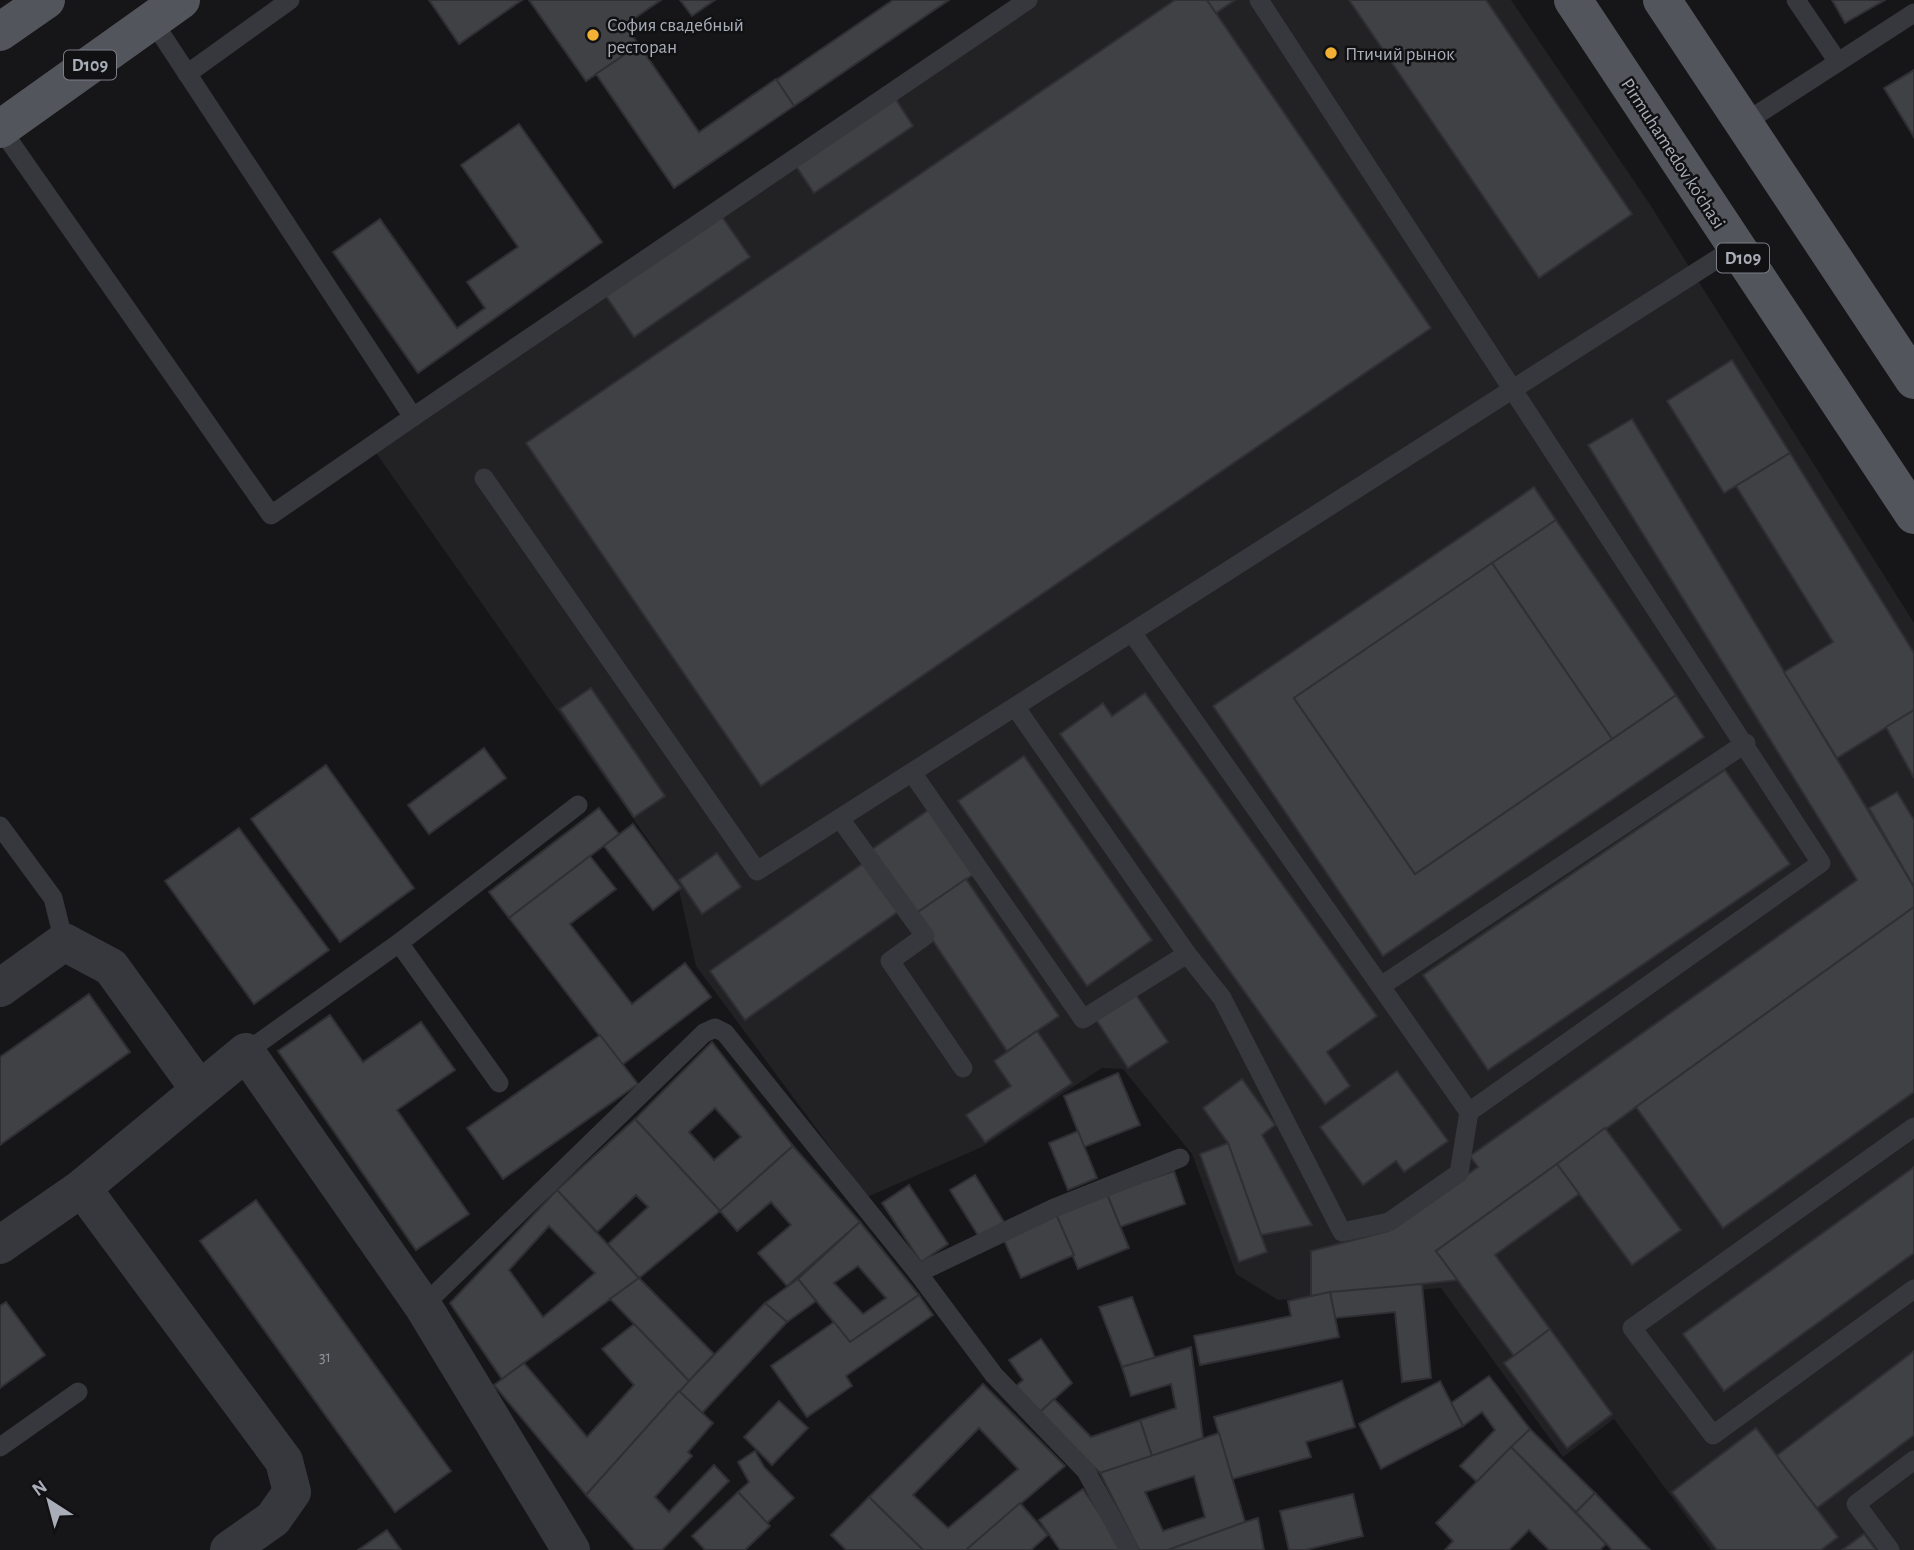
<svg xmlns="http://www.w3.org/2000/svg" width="1914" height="1550" viewBox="0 0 1914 1550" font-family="'Alegreya Sans',sans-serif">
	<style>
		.built { fill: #222225 }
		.building { fill: #404145; stroke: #303034; stroke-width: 2; fill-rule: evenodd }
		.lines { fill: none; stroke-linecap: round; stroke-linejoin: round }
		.lane { stroke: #37383d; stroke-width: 19 }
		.street { stroke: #37383d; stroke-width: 38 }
		.primary { stroke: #53555c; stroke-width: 38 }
		.poi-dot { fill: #f2b134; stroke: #111113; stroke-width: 2.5 }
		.labels { text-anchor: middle; stroke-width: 5; stroke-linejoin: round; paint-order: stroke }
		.number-label { font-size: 16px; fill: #8e929b }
		.shield { fill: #111113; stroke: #7b7e86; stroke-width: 2 }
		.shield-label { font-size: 18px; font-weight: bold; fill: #a8adb8 }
		.poi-label { font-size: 19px; fill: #a8adb8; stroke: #111113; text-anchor: start }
		.street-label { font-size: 19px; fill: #a8adb8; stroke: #111113 }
	</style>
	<rect width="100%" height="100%" fill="#161618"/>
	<polygon class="built" points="1020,0 1511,0 1649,203 1914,623 1914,1550 1711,1550 1614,1419 1563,1457 1441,1288 1278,1300 1236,1274 1192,1154 1123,1069 1102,1068 982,1147 867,1197 696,966 677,881 369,443"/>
	<g class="building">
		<polygon points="429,0 522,0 459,44"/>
		<polygon points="529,0 661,0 625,25 639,45 586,81"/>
		<polygon points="680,0 715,0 692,16"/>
		<polygon points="893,0 949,0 794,106 776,80"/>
		<polygon points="1175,0 1207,0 1431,328 761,786 526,443"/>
		<polygon points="1207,0 1235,0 1216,13"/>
		<polygon points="1349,0 1486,0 1632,214 1539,278"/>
		<polygon points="1832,0 1885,0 1845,23"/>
		<polygon points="639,45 699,132 776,79 794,106 674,188 596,74"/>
		<polygon points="1914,70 1914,137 1884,88"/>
		<polygon points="893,95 913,126 814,193 794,163"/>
		<polygon points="519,124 602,242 418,373 333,252 380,219 457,328 485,308 467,282 518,247 461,165"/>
		<polygon points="720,214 750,257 634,337 604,293"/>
		<polygon points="1732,360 1790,453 1724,493 1667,401"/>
		<polygon points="1632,419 1914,887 1914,907 1436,1251 1458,1280 1311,1296 1311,1251 1388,1231 1478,1167 1470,1156 1857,880 1588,445"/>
		<polygon points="1790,453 1914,653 1914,710 1837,758 1784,672 1833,642 1736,486"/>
		<polygon points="1534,487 1556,520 1294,698 1415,874 1676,695 1704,737 1383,956 1213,706"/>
		<polygon points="1556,520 1676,695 1612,739 1492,563"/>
		<polygon points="1492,563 1612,739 1415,874 1294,698"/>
		<polygon points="591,688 665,796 634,817 560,709"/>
		<polygon points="1145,693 1377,1016 1327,1052 1350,1086 1325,1104 1060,734 1103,703 1112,716"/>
		<polygon points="1914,710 1914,778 1886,727"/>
		<polygon points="484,748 506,778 429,834 408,805"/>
		<polygon points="1024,756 1152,940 1087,986 958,801"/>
		<polygon points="326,765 414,888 340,942 251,819"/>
		<polygon points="1725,770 1790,864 1488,1070 1423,975"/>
		<polygon points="1897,792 1914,820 1914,887 1869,808"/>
		<polygon points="599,808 619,834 509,918 489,892"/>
		<polygon points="930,809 974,874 915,914 871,850"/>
		<polygon points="633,824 681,888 653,910 604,846"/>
		<polygon points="239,828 329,950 254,1004 165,881"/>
		<polygon points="717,853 741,887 702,914 679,880"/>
		<polygon points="590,856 616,889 570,924 632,1004 685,963 711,997 622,1065 509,918"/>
		<polygon points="865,862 899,911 745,1020 710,971"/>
		<polygon points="966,879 1059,1016 1007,1051 915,914"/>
		<polygon points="1914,907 1914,1092 1723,1228 1636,1107"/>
		<polygon points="1134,992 1168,1042 1128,1068 1095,1018"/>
		<polygon points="89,994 130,1052 0,1145 0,1057"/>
		<polygon points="330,1015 363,1062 421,1022 455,1070 397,1110 469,1214 416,1250 278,1051"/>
		<polygon points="1037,1031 1072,1083 985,1142 966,1115 1011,1086 994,1061"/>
		<polygon points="600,1035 638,1084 503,1179 467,1128"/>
		<path d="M 712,1042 L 793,1146 L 720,1211 L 635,1119 ZM 715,1108 L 741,1137 L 714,1160 L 689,1132 Z"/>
		<polygon points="1397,1071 1448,1141 1404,1172 1396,1161 1363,1185 1320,1127"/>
		<polygon points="1118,1073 1140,1125 1084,1147 1064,1096"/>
		<polygon points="1242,1079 1275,1125 1262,1135 1312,1225 1261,1235 1228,1143 1203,1108"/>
		<polygon points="635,1119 720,1211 639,1278 608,1244 648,1207 636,1195 597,1232 557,1190"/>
		<polygon points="1605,1128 1681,1230 1632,1265 1557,1164"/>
		<polygon points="1078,1131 1097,1178 1068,1190 1049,1143"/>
		<polygon points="1228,1143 1267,1252 1239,1262 1200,1154"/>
		<polygon points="793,1146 860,1222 787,1286 758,1253 791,1225 771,1202 737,1231 720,1211"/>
		<polygon points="1557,1164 1579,1194 1495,1255 1550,1329 1514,1356 1436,1251"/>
		<polygon points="1914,1167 1914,1253 1724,1391 1683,1334"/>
		<polygon points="1174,1171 1185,1204 1120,1227 1107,1194"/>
		<polygon points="975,1175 1004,1222 979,1237 950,1190"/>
		<polygon points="909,1185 948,1244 921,1262 882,1203"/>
		<path d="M 557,1190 L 639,1278 L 502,1379 L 450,1303 ZM 549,1226 L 595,1273 L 543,1317 L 509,1270 Z"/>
		<polygon points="1107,1194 1129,1248 1078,1269 1056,1214"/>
		<polygon points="256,1200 451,1471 395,1512 200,1241"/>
		<polygon points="1056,1214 1074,1255 1021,1278 1003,1238"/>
		<path d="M 860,1222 L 919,1295 L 850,1342 L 798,1279 ZM 858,1266 L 886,1298 L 863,1314 L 834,1283 Z"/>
		<polygon points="639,1278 714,1354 689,1381 610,1299"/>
		<polygon points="798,1279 816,1301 787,1322 765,1303"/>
		<polygon points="1422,1284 1431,1378 1402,1382 1395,1312 1335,1318 1330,1292"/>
		<polygon points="1330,1292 1339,1337 1200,1365 1194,1336 1291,1316 1288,1301"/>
		<polygon points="919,1295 933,1315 846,1376 852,1386 807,1417 771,1366 834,1322 850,1342"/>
		<polygon points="1132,1297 1155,1358 1122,1367 1099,1307"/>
		<polygon points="6,1302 45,1355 0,1388 0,1306"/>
		<polygon points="765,1303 787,1322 702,1413 679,1391"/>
		<polygon points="634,1324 689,1381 586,1495 494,1385 524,1363 587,1437 634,1385 602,1349"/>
		<polygon points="1550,1329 1612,1414 1567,1448 1504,1363"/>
		<polygon points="1041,1339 1072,1383 1039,1413 1016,1386 1023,1380 1009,1360"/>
		<polygon points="1191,1347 1203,1438 1152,1456 1140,1420 1176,1408 1171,1384 1131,1396 1122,1367"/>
		<polygon points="1914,1351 1914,1435 1817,1508 1776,1456"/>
		<polygon points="1489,1376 1530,1429 1477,1482 1460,1466 1495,1430 1482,1412 1463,1426 1451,1403"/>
		<polygon points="1342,1381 1355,1427 1306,1442 1311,1457 1232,1479 1214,1417"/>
		<polygon points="1440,1381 1463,1426 1381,1469 1359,1424"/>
		<path d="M 983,1384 L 1065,1466 L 966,1550 L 923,1550 L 869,1497 ZM 979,1428 L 1018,1469 L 948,1528 L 913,1495 Z"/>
		<polygon points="679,1391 713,1423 688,1452 692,1456 655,1497 669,1512 714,1465 729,1481 662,1550 635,1550 586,1495"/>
		<polygon points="1054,1399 1091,1437 1140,1420 1152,1456 1100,1473 1039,1413"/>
		<polygon points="779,1401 808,1428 772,1465 744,1437"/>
		<polygon points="1756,1428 1838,1537 1821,1550 1717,1550 1672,1492"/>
		<polygon points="1530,1429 1595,1493 1576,1512 1511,1447"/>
		<path d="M 1219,1433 L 1245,1522 L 1168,1550 L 1139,1550 L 1100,1473 ZM 1194,1476 L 1205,1517 L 1163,1531 L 1145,1492 Z"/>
		<polygon points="1511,1447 1606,1544 1600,1550 1549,1550 1529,1530 1509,1550 1445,1550 1453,1541 1436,1523"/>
		<polygon points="755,1451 764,1467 794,1498 767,1523 738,1492 749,1482 738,1462"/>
		<polygon points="1083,1489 1123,1548 1121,1550 1060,1550 1039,1520"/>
		<polygon points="738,1492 770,1526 745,1550 705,1550 692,1536"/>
		<polygon points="1595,1493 1650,1550 1612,1550 1576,1512"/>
		<polygon points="1353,1494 1363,1536 1305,1550 1289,1550 1280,1511"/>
		<polygon points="869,1497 923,1550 846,1550 831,1535"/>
		<polygon points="1020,1503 1048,1535 1031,1550 966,1550"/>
		<polygon points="1258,1518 1264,1550 1168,1550 1245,1522"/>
		<polygon points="387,1530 401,1550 358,1550"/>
		<polygon points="1864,1534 1876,1550 1842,1550"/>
	</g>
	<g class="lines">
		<g class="lane">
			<polyline points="1796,0 1838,62"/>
			<polyline points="187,74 290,0"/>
			<polyline points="1744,123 1914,13"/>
			<polyline points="1,129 271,515 413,417 152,20"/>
			<polyline points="413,417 1028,0"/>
			<polyline points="484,478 757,871 1736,247"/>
			<polyline points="1133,634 1469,1112 1821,863 1259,0"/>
			<polyline points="1016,708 1187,954 1222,998 1342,1232 1389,1222 1459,1173 1469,1112"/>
			<polyline points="913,774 1083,1019 1187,954"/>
			<polyline points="841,820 925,936 890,961 963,1068"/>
			<polyline points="0,826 53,898 64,942"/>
			<polyline points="399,943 499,1083"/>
			<polyline points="1381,986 1746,743"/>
			<polyline points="246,1052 399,943 578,805"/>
			<polyline points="1914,1127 1632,1328 1713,1435 1914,1289"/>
			<polyline points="918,1273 1054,1208 1180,1158"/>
			<polyline points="423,1306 704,1033 715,1028 725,1033 918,1273 994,1375 1086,1471 1129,1550"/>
			<polyline points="0,1447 78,1392"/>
			<polyline points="1890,1550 1856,1504 1914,1460"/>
		</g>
		<g class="street">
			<polyline points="0,988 64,942 111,967 199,1089"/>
			<polyline points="82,1188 284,1461 292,1492 273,1519 229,1550"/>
			<polyline points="0,1245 82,1188 246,1052 423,1306 571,1550"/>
		</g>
		<g class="primary">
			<polyline points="1573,0 1914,515"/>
			<polyline points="1662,0 1914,380"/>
			<polyline points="0,32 46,0"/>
			<polyline points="0,129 181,0"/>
		</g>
	</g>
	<g class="poi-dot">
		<circle cx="593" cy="35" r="7"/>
		<circle cx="1331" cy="53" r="7"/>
	</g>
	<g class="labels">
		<g class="number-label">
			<text x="325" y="1362">31</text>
		</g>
		<g class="shield">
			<rect x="64" y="50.5" width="52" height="29" rx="5"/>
			<rect x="1717" y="243.5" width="52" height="29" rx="5"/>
		</g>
		<g class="shield-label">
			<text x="90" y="71">D109</text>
			<text x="1743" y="264">D109</text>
		</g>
		<g class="poi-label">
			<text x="607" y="31">София свадебный<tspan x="607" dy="22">ресторан</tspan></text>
			<text x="1345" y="60">Птичий рынок</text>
		</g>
		<g class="street-label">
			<text transform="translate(1674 153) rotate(57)" y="7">Pirmuhamedov ko'chasi</text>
		</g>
	</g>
	<g transform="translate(49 1501) rotate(324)" stroke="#111113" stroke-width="5" paint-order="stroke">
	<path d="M0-5L12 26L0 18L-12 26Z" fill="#a8adb8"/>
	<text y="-10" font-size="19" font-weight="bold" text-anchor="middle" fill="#a8adb8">N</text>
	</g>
</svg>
